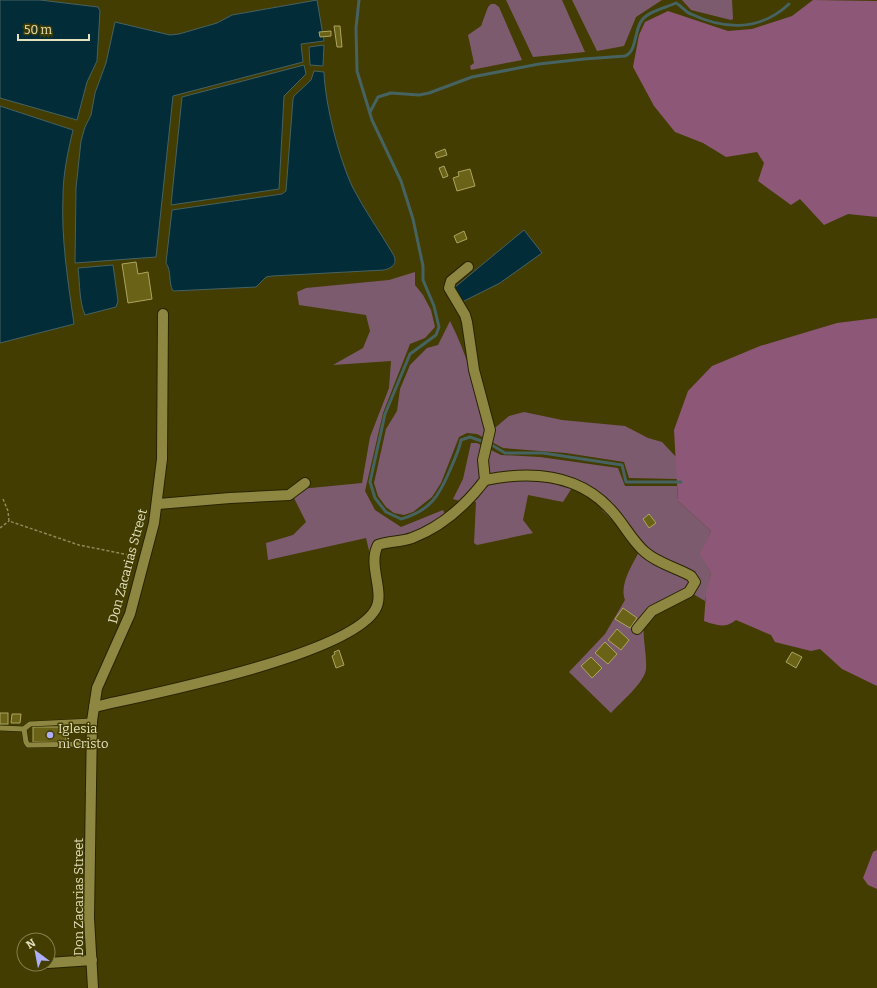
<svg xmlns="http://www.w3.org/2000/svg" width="877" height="988" viewBox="0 0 877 988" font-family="Bitter,serif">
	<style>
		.green { fill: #7d5b6f }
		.forest { fill: #8d5877 }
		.water { fill: #032c39; stroke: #466261 }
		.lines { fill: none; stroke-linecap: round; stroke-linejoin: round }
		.stream { stroke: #466261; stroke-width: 3 }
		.building { fill: #696217; stroke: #aca55f }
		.service-casing { stroke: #282400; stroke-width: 6 }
		.minor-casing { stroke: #282400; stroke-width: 12 }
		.path { stroke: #8e8a5a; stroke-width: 1.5; stroke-dasharray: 3 2; stroke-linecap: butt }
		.service { stroke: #8e8741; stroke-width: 5 }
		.minor { stroke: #8e8741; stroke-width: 10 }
		.poi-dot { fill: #aeaefa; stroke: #433d02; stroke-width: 1.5 }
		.labels { text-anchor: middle; stroke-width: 3; stroke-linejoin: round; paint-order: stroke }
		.street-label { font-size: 13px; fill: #e3e1be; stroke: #433d02 }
		.poi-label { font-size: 13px; fill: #e3e1be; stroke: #433d02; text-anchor: start }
	</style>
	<rect width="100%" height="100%" fill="#433d02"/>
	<g class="green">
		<polygon points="506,0 562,0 585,52 533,57"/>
		<polygon points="572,0 662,0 636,17 624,46 597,51"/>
		<polygon points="682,0 732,0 733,19 731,20 691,10"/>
		<polygon points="491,4 495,4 499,7 522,60 471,70 470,66 474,63 468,35 481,26 488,7"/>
		<polygon points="415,272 415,285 423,295 431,310 435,327 425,338 410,344 383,413 365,491 375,510 401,527 443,510 446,516 416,533 382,539 373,567 366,538 268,560 266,543 293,535 306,522 290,490 362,483 370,437 389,388 391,361 333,365 363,348 370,331 366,315 299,305 297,292 306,288 389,280"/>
		<path d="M 450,321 C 467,354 476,388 483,424 L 496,427 L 509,416 L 524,412 L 562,420 L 625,426 L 648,438 L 662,442 L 677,458 L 677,479 L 629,478 L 624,462 L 566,453 L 503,448 L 477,434 L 467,433 L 459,437 L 441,483 L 432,497 L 413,512 L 404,515 L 394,513 L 386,507 L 378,496 L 374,483 L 386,429 L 397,411 L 400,389 L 410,365 L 427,348 L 438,345 Z"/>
		<path d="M 471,443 L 477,443 L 501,455 L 540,457 L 618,468 L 625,486 L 677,486 L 678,501 L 711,531 L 701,554 L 711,573 L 705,601 L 693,594 L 683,595 L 644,622 C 642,638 647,653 646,669 C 645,682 620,703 611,713 L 569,672 L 605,634 L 625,600 C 619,585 632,565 639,552 L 632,540 L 602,510 L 604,502 L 575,483 L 563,502 L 528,495 L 523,520 L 533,533 L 477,545 L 474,543 L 476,502 L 463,502 L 453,499 L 463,479 Z"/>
	</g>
	<g class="forest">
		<polygon points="813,0 877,1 877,217 848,214 824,225 800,199 791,205 758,181 764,163 757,152 726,157 703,143 675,132 654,106 633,67 639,35 645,22 668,11 728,31 752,29 792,16"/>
		<path d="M 877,318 L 877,686 L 842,669 L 820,649 L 811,651 L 775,642 L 771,635 L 736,620 C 725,629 716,625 704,621 L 706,593 L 711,573 L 700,554 L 711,531 L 678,501 L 674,430 L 688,391 L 712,366 L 760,346 L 837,323 Z"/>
		<polygon points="877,850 877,889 868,885 863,878 873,852"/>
	</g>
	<g class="water">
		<polygon points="0,0 40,0 98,7 100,11 97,61 87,82 77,120 0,98"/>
		<polygon points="317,0 324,41 301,44 303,62 173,96 156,257 75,263 76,188 81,141 85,127 91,115 95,93 106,63 115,22 170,35 179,34 217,23 232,15"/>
		<polygon points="324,45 323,66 310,65 309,47"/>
		<polygon points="304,65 306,74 284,96 279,189 171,205 182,97"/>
		<path d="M 314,71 L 324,72 C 325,104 339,159 353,188 C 365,211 380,232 393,254 C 398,263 393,268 384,270 L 272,276 L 266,277 L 256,287 L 173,291 C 168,282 172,272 166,263 L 172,210 L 282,194 L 286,191 L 293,99 L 294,96 L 311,80 Z"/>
		<path d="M 0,106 L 73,130 C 68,151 63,174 63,196 C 61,238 68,282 74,324 L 0,343 Z"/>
		<polygon points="524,230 542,253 500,283 462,302 454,288"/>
		<path d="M 113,265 L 118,301 L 116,307 L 85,315 C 79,301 80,284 78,268 Z"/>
	</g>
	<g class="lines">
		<g class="stream">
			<path d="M 359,0 L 356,28 L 357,71 L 372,120 L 401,181 L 413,219 L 423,266 L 423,280 L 434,306 L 439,327 L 436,335 L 410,354 L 385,414 L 370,482 L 375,498 L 386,512 L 401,519 C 430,511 439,496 450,470 C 454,460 459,451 461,440 L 470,437 L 490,444 L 505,453 L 543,453 L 622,465 L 626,482 L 681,482"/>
			<path d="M 370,112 L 378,97 L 391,93 L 419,95 L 429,93 L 472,77 L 539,64 L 584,59 L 625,56 C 637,52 634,30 642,20 C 649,11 665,8 676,3 C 682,6 685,12 691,14 C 725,30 760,31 789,4"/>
		</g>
	</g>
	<g class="building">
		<polygon points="334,26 340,26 342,47 337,47"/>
		<polygon points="331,31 331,36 320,37 319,32"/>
		<polygon points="445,149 447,155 437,158 435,153"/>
		<polygon points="444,166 448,176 443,178 439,168"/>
		<polygon points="470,169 475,186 457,191 453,178 459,176 458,172"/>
		<polygon points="464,231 467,239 457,243 454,236"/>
		<polygon points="136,262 138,274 148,272 152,299 128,303 122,264"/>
		<polygon points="649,514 656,523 649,528 643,519"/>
		<polygon points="623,608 637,618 630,628 615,619"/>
		<polygon points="617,629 629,640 621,650 608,640"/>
		<polygon points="605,642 617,654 608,664 595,653"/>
		<polygon points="339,650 344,665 336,668 332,656 335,654 334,652"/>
		<polygon points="792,652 802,657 796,668 786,662"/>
		<polygon points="591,657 602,668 592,678 581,666"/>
		<rect x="0" y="713" width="8" height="11"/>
		<polygon points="12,714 21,714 20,723 11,723"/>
		<rect x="33" y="727" width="33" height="15"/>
	</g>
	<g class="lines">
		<defs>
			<g id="service">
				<polyline points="0,728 24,729"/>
				<polyline points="91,744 28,745 26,742 24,729 30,724 92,721"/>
			</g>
			<g id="minor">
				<path d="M 485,480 C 530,471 577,473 610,509 C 623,522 631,540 645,552 C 657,563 677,568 691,576 L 695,582 L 689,592 L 652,611 L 637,629"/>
				<polyline points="158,504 230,498 289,495 305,483"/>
				<path d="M 94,707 C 150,694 347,656 375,610 C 386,593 367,565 378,545 C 389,541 401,542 412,538 C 441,527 466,505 485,480 L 483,460 L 490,430 L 474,370 L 467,322 L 465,315 L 449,288 L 451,281 L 468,267"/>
				<polyline points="48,963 92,960"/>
				<polyline points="93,988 89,918 92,721 97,688 130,614 154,523 162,459 163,314"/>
			</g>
		</defs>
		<use href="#service" class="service-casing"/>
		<use href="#minor" class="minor-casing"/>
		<g class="path">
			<polyline points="3,499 8,511 9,521 79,545 134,556"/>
			<polyline points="0,528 9,521"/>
		</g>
		<use href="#service" class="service"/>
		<use href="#minor" class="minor"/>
	</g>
	<circle class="poi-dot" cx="50" cy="735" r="4"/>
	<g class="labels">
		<g class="street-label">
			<text transform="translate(127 566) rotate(-75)" y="5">Don Zacarias Street</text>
			<text transform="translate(78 897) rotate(-90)" y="5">Don Zacarias Street</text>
		</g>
		<g class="poi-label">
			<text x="58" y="733">Iglesia<tspan x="58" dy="15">ni Cristo</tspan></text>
		</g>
	</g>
	<g transform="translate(36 952) rotate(328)"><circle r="19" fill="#433d02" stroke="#837f4d"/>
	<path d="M0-3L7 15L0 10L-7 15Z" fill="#aeaefa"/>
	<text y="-6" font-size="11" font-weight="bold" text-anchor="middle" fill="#e3e1be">N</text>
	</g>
	<path d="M18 34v6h71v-6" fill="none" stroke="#e3e1be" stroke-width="2"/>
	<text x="24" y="34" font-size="12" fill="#e3e1be" stroke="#433d02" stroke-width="3" paint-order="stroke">50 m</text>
</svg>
